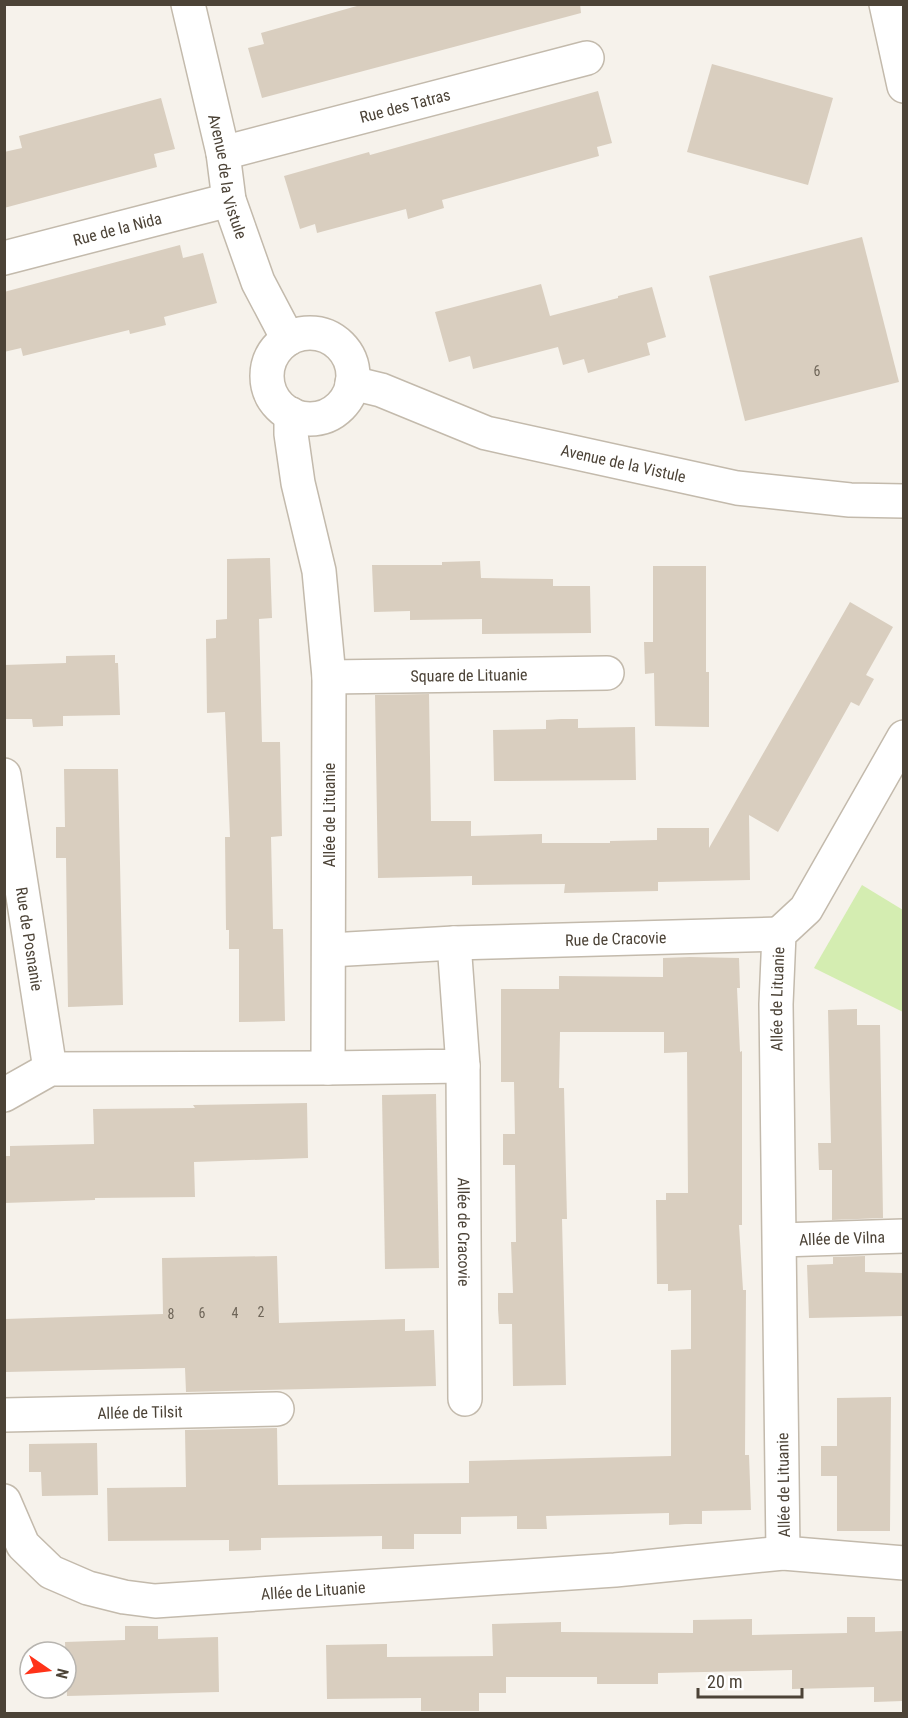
<svg xmlns="http://www.w3.org/2000/svg" width="908" height="1718" viewBox="0 0 908 1718" font-family="'Roboto Condensed',sans-serif">
	<style>
		.green { fill: #d4edb1 }
		.building { fill: #d9cebf }
		.lines { fill: none; stroke-linecap: round; stroke-linejoin: round }
		.street-casing { stroke: #c3baac; stroke-width: 36 }
		.street { stroke: #fff; stroke-width: 33 }
		.labels { text-anchor: middle; stroke-width: 5; stroke-linejoin: round; paint-order: stroke }
		.number-label { font-size: 14px; fill: #6f6659 }
		.street-label { font-size: 16px; fill: #4c4337; stroke: #fff }
	</style>
	<rect width="100%" height="100%" fill="#f6f2eb"/>
	<polygon class="green" points="862,885 903,910 903,1012 814,968"/>
	<g class="building">
		<polygon points="364,4 580,4 581,13 262,98 248,48 264,44 261,33"/>
		<polygon points="712,64 833,98 808,185 687,152"/>
		<polygon points="598,91 612,143 597,147 599,156 442,200 444,208 408,219 406,209 317,233 315,224 300,229 284,176 369,152 370,155"/>
		<polygon points="161,98 175,149 154,154 157,167 4,208 4,152 22,148 19,136"/>
		<polygon points="862,237 899,382 745,421 709,276"/>
		<polygon points="180,245 183,258 203,253 217,303 164,317 166,325 130,334 129,330 23,356 21,348 4,352 4,292"/>
		<polygon points="541,284 550,316 618,298 618,296 652,287 666,337 647,343 650,355 588,373 584,359 563,365 558,347 473,369 470,356 449,362 435,312"/>
		<polygon points="270,558 272,618 259,619 262,742 280,742 282,836 271,837 272,882 273,929 283,929 285,1021 239,1022 239,949 229,949 229,930 226,930 225,837 230,837 225,712 207,713 206,639 216,638 216,620 227,619 227,559"/>
		<polygon points="480,561 481,578 553,579 553,586 590,586 591,633 482,634 482,619 410,620 410,611 374,612 372,565 442,565 442,562"/>
		<polygon points="653,566 706,566 706,672 709,672 709,727 655,726 654,673 645,674 644,642 653,642"/>
		<polygon points="850,602 893,627 866,675 874,679 859,706 851,702 778,832 749,815 750,880 658,882 658,891 564,893 565,884 472,885 472,876 378,878 375,695 429,694 431,821 471,821 471,836 542,834 542,843 610,843 610,841 657,840 657,828 709,828 709,848"/>
		<polygon points="115,655 115,663 118,663 120,715 63,716 63,726 33,727 32,719 4,719 4,665 66,663 66,656"/>
		<polygon points="561,719 578,719 578,728 635,727 636,780 494,781 493,730 546,729 546,720"/>
		<polygon points="64,769 118,769 123,1005 68,1007 66,858 56,858 56,827 65,827"/>
		<polygon points="690,957 739,958 740,988 737,988 740,1052 742,1051 742,1225 739,1225 743,1290 746,1290 745,1455 749,1455 751,1510 702,1511 702,1524 685,1524 669,1525 669,1513 546,1516 547,1529 517,1529 517,1516 461,1517 461,1534 414,1534 414,1549 382,1549 382,1536 261,1538 261,1550 229,1551 229,1540 108,1541 107,1488 186,1487 185,1430 277,1428 278,1485 469,1483 469,1461 671,1456 671,1350 691,1349 691,1290 668,1291 668,1284 657,1284 656,1200 666,1200 666,1193 688,1193 687,1052 664,1053 664,1032 560,1032 559,1088 564,1088 567,1219 562,1219 566,1385 513,1386 512,1324 499,1324 498,1309 498,1293 513,1293 511,1242 516,1242 515,1165 503,1165 503,1134 515,1134 514,1082 501,1082 501,989 559,989 559,976 663,977 663,958"/>
		<polygon points="857,1009 857,1025 880,1025 883,1218 832,1220 832,1170 819,1170 818,1143 831,1143 828,1010"/>
		<polygon points="436,1094 439,1268 385,1269 382,1095"/>
		<polygon points="307,1103 308,1158 194,1162 195,1197 95,1198 95,1200 4,1203 4,1156 10,1156 10,1146 94,1144 93,1109 195,1108 193,1105"/>
		<polygon points="277,1256 279,1323 405,1319 405,1331 434,1330 436,1386 186,1392 185,1368 6,1372 5,1319 163,1314 162,1258"/>
		<polygon points="865,1256 865,1272 903,1273 903,1316 809,1318 807,1265 833,1264 833,1257"/>
		<polygon points="891,1397 890,1531 837,1531 837,1476 821,1476 821,1446 837,1446 837,1398"/>
		<polygon points="97,1443 98,1495 42,1496 41,1472 29,1472 29,1444"/>
		<polygon points="847,1617 875,1617 875,1632 903,1631 903,1701 874,1702 874,1687 792,1689 792,1670 658,1673 658,1684 597,1684 597,1677 506,1677 506,1693 479,1693 479,1711 421,1711 421,1698 327,1699 326,1645 387,1644 387,1657 493,1656 492,1624 561,1622 561,1632 693,1633 693,1620 752,1619 752,1635 847,1633"/>
		<polygon points="125,1626 158,1626 158,1639 218,1637 219,1692 67,1696 65,1642 125,1640"/>
	</g>
	<g class="lines">
		<defs>
			<g id="street">
				<path id="s1" d="M 188,4 L 223,153 L 229,200 L 258,282 L 288,339"/>
				<polyline points="886,4 904,86"/>
				<path id="s2" d="M 223,153 L 587,58"/>
				<path id="s3" d="M 4,258 L 229,200"/>
				<circle cx="310" cy="376" r="43"/>
				<path id="s4" d="M 352,383 L 381,390 L 486,433 L 737,488 L 850,500 L 904,501"/>
				<polyline points="291,414 291,434 298,483 319,571 329,677 328,1068"/>
				<path id="s5" d="M 329,677 L 607,673"/>
				<path id="s6" d="M 4,775 L 50,1069"/>
				<path id="s7" d="M 330,950 L 454,943 L 779,934"/>
				<path id="s8" d="M 463,1066 L 465,1399"/>
				<polyline points="4,1095 50,1069 328,1068 463,1066 454,943"/>
				<path id="s9" d="M 780,1240 L 904,1236"/>
				<path id="s10" d="M 4,1415 L 277,1409"/>
				<path id="s11" d="M 4,1501 L 23,1545 L 51,1572 L 88,1588 L 124,1597 L 155,1601 L 615,1570 L 783,1553 L 904,1563"/>
				<path id="s12" d="M 783,1553 L 776,1004 L 779,934 L 806,909 L 904,737"/>
			</g>
		</defs>
		<use href="#street" class="street-casing"/>
		<use href="#street" class="street"/>
	</g>
	<g class="labels">
		<g class="number-label">
			<text x="817" y="376">6</text>
			<text x="261" y="1317">2</text>
			<text x="202" y="1318">6</text>
			<text x="235" y="1318">4</text>
			<text x="171" y="1319">8</text>
		</g>
		<g class="street-label">
			<text dy="6" stroke="none"><textPath href="#s2" startOffset="188">Rue des Tatras</textPath></text>
			<text dy="6" stroke="none"><textPath href="#s1" startOffset="177">Avenue de la Vistule</textPath></text>
			<text dy="6" stroke="none"><textPath href="#s3" startOffset="117">Rue de la Nida</textPath></text>
			<text dy="6" stroke="none"><textPath href="#s4" startOffset="284">Avenue de la Vistule</textPath></text>
			<text dy="6" stroke="none"><textPath href="#s5" startOffset="140">Square de Lituanie</textPath></text>
			<text transform="translate(329 815) rotate(-90)" y="6">Allée de Lituanie</text>
			<text dy="6" stroke="none"><textPath href="#s7" startOffset="286">Rue de Cracovie</textPath></text>
			<text dy="6" stroke="none"><textPath href="#s6" startOffset="166">Rue de Posnanie</textPath></text>
			<text dy="6" stroke="none"><textPath href="#s12" startOffset="554">Allée de Lituanie</textPath></text>
			<text dy="6" stroke="none"><textPath href="#s8" startOffset="166">Allée de Cracovie</textPath></text>
			<text dy="6" stroke="none"><textPath href="#s9" startOffset="62">Allée de Vilna</textPath></text>
			<text dy="6" stroke="none"><textPath href="#s10" startOffset="136">Allée de Tilsit</textPath></text>
			<text transform="translate(783 1485) rotate(-91)" y="6">Allée de Lituanie</text>
			<text dy="6" stroke="none"><textPath href="#s11" startOffset="354">Allée de Lituanie</textPath></text>
		</g>
	</g>
	<rect width="908" height="1718" fill="none" stroke="#4c4337" stroke-width="12"/>
	<g transform="translate(48 1670) rotate(104)"><circle r="28" fill="#ffffff" stroke="#b7b4af" stroke-width="1.5"/>
	<path d="M0-4.5L10 22L0 15L-10 22Z" fill="#ff3319"/>
	<text y="-9" font-size="16" font-weight="bold" text-anchor="middle" fill="#4c4337">N</text>
	</g>
	<path d="M698 1688v9h104v-9" fill="none" stroke="#4c4337" stroke-width="3"/>
	<text x="707" y="1688" font-size="18" fill="#4c4337" stroke="#ffffff" stroke-width="4.5" paint-order="stroke">20 m</text>
</svg>
